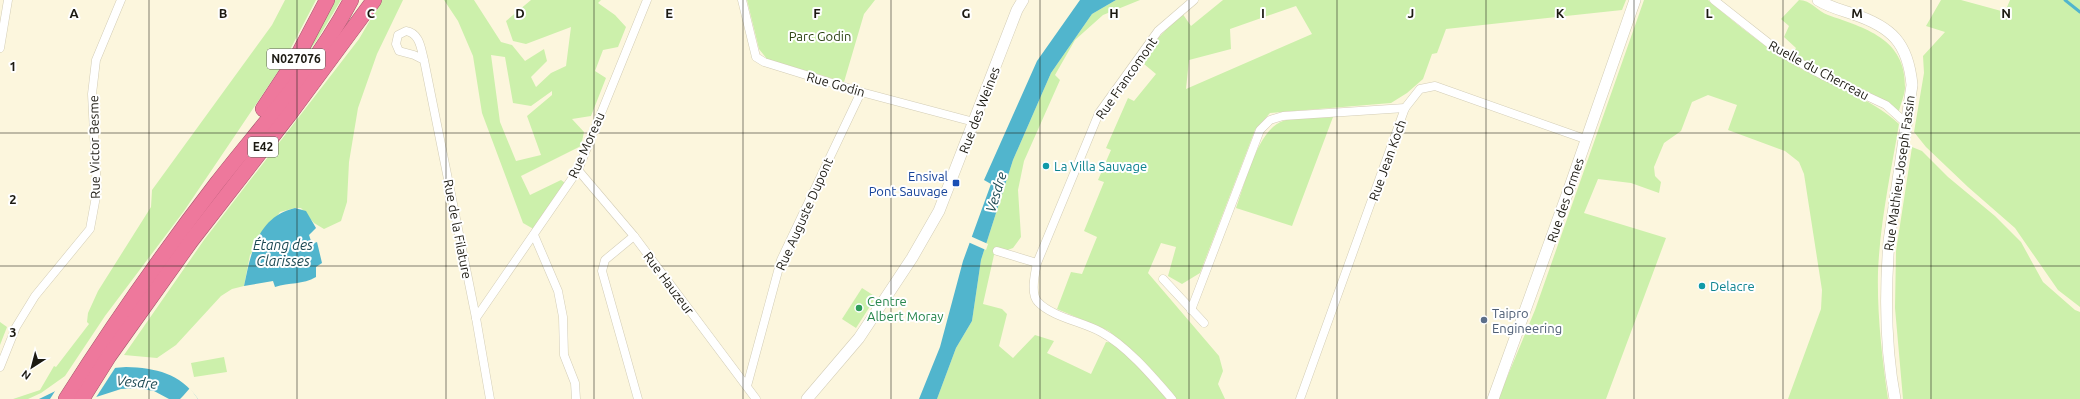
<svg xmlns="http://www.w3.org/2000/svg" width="2080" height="399" viewBox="0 0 2080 399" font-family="Ubuntu,sans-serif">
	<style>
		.green { fill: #ccf0ab; fill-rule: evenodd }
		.water { fill: #51b5cd }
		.pier { fill: #fcf6dd }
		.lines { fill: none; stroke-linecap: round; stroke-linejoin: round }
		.stream { stroke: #51b5cd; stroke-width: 3 }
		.street-casing { stroke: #d3cdb6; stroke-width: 9 }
		.secondary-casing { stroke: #d3cdb6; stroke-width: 12 }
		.highway-casing { stroke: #a4576c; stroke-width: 16 }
		.street { stroke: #fff; stroke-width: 8 }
		.secondary { stroke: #fff; stroke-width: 11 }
		.highway { stroke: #ee789c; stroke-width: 15 }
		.grid { fill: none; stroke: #1c1a12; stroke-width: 1; stroke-opacity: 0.55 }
		.culture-dot { fill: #0f9aa8; stroke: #fff; stroke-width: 1.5 }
		.transit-dot { fill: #1a4fb4; stroke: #fff; stroke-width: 1.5 }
		.leisure-dot { fill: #2e9e5b; stroke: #fff; stroke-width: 1.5 }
		.service-dot { fill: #5c6f8a; stroke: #fff; stroke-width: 1.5 }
		.labels { text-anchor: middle; stroke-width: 4; stroke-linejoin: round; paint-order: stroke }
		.shield { fill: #fff; stroke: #605f59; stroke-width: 1 }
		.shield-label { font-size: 12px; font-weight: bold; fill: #1c1a12 }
		.park-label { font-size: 13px; fill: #2e4415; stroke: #fff }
		.street-label { font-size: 13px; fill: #1c1a12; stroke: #fff }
		.culture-label { font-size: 13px; fill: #0d838f; stroke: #fff; text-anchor: start }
		.transit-label { font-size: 13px; fill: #164399; stroke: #fff; text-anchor: end }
		.leisure-label { font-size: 13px; fill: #27864d; stroke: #fff; text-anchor: start }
		.service-label { font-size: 13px; fill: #4e5e75; stroke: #fff; text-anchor: start }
		.water-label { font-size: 14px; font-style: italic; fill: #1a4751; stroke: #fff }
		.grid-label { font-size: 13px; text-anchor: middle; font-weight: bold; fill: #1c1a12; stroke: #fff; stroke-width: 4; stroke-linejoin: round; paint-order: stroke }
	</style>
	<rect width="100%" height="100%" fill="#fcf6dd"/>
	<g class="green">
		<polygon points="285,0 316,0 281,67 234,137 184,211 105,316 65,376 41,393 28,399 13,399 40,390 54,366 56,367 89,324 87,322 88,313 98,291 151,207 152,190 272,25"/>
		<polygon points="331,0 341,0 317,40 295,70"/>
		<polygon points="382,0 403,0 377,54 358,108 349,162 347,202 341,221 324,229 314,223 301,208 295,208 280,212 250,255 244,286 232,289 221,296 176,345 157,358 124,355 204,240 359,39"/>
		<path d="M 444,0 L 474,0 L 501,42 L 512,45 L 525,61 L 544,49 L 547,61 L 531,77 L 536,87 L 551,73 L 566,66 L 571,27 L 526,44 L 513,41 L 506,21 L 531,0 L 601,0 L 598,3 L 615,15 L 626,27 L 618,47 L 603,50 L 595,71 L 606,78 L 591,116 L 572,119 L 584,132 L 581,146 L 521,176 L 530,195 L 561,180 L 568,185 L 537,231 L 523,223 L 482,113 L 473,56 L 458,21 ZM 491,55 L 505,57 L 513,103 L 531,106 L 552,91 L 552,95 L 527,116 L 541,155 L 516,161 L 500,122 Z"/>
		<polygon points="747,0 875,0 864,14 844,82 767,59 759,49"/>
		<polygon points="1116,0 1140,0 1103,15 1075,40 1055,75 1060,80 1024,161 1018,190 1021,237 1013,248 994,255 983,304 1002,309 1007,314 999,346 1013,358 1035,335 1054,341 1047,353 1091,374 1106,342 1117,343 1171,399 937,399 956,348 972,321 981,260 1013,160 1051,73 1092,14"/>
		<path d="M 1223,0 L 1626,0 L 1622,10 L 1446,29 L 1437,53 L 1432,54 L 1423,79 L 1407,93 L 1391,103 L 1270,113 L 1255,130 L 1200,273 L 1182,284 L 1168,276 L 1176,247 L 1161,243 L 1148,273 L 1219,356 L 1223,371 L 1218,384 L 1225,399 L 1176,399 L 1109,331 L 1057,309 L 1071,272 L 1082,274 L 1097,237 L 1084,231 L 1104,182 L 1098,180 L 1111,150 L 1106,148 L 1128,98 L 1134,101 L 1156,74 L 1138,59 L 1182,13 L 1191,26 ZM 1296,6 L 1312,34 L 1186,89 L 1189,60 L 1231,49 L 1230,29 Z"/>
		<path d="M 1644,0 L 1708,0 C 1734,22 1766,48 1796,66 C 1830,85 1870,97 1899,124 C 1891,172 1880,222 1878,272 C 1877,314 1882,357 1888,399 L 1788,399 L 1821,309 L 1822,290 L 1804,174 L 1799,162 L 1785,151 L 1728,130 L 1737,105 L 1708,95 L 1692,102 L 1681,131 L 1664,143 L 1654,167 L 1655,176 L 1661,182 L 1659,193 L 1631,183 L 1598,179 L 1584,213 L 1666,238 L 1606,399 L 1498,399 L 1535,310 Z"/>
		<path d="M 1799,0 C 1811,0 1817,11 1828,15 C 1864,28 1906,38 1905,87 C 1905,94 1901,103 1899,111 L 1815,68 L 1792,55 L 1796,48 L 1784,37 L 1789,26 L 1781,19 Z"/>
		<polygon points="1941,0 1961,0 2005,12 2010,0 2080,0 2080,307 2058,290 2015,228 1968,187 1926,147 1914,132 1924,73 1923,56 1945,32 1926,26"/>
		<path d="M 1333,117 L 1292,226 L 1236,208 C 1245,184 1257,130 1283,121 C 1295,116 1319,118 1333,117 Z"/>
		<polygon points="1912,147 1922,151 1948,177 1995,216 2021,242 2043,282 2075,310 2080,312 2080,399 1903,399 1895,308 1896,251"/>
		<polygon points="862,288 876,297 856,328 842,319"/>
		<polygon points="0,322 7,327 0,345"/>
		<polygon points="224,357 227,372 194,377 191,363"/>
	</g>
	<g class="water">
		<polygon points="1080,0 1116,0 1092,14 1051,73 1013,160 981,260 972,321 956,348 937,399 919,399 940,347 963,261 991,184 984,180 1037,61"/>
		<path d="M 295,208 L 306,211 L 316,228 L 309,235 L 312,244 L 317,242 L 322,263 L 316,267 L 316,277 C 303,285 289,282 275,287 L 273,281 L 244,286 C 251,253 257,217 295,208 Z"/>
		<path d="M 126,367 C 156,368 180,373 198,399 L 169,399 L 154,391 L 137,388 L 121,389 L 90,399 L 39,399 L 101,369 Z"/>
	</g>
	<g class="pier">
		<polygon points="970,236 988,244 986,250 968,242"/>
		<polygon points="117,365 95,399 50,399 57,388 100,367"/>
		<polygon points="190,388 198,399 180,399 183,396"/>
	</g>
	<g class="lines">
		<polyline class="stream" points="2065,0 2080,12"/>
		<defs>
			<g id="street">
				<polyline points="742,0 756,57 764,62 861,92 974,122"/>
				<polyline points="1714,0 1780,52 1824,76 1886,105 1907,124"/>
				<polyline points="0,48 8,0"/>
				<path d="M 424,60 L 414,55 L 399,51 L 396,44 L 398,35 L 406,31 C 420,33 421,49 424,60 L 476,318 L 490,399"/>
				<polyline points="578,170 634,236 756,399"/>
				<polyline points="534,235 558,291 563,317 564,355 575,383 576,399"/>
				<polyline points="634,236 605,260 602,271 638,399"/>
				<polyline points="997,251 1037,263"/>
				<polyline points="1163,279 1204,323"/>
				<polyline points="1191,310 1260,130 1270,120 1283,116 1405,108"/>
				<polyline points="476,318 578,170 647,0"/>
				<polyline points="0,367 16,327 35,296 90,229 97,191 92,94 96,60 121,0"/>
				<polyline points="747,386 781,260 861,92"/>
				<path d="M 1172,399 C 1153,377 1127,346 1101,332 C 1083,322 1052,317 1038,302 C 1030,294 1035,273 1037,263 L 1099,113 L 1158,31 L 1194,0"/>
				<polyline points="1300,399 1405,108 1420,89 1435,86 1585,139"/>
			</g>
			<g id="secondary">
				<path d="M 1818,0 C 1829,7 1841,10 1853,14 C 1892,27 1908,43 1912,85 L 1889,241 C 1885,293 1885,347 1895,399"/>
				<polyline points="807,399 859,338 912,258 939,211 1017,10 1023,0"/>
				<polyline points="1493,399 1569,189 1635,0"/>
			</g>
			<g id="highway">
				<polyline points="263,109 296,59 327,0"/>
				<path d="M 66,399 C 113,325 163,253 217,183 C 263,124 316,67 351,0"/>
				<polyline points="82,399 109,356 191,241 289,115 374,0"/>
			</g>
		</defs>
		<use href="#street" class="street-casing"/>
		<use href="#secondary" class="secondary-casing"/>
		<use href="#highway" class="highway-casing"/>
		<use href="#street" class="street"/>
		<use href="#secondary" class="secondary"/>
		<use href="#highway" class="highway"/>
	</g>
	<path class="grid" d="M 149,0 L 149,399M 297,0 L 297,399M 446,0 L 446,399M 594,0 L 594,399M 743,0 L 743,399M 891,0 L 891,399M 1040,0 L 1040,399M 1189,0 L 1189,399M 1337,0 L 1337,399M 1486,0 L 1486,399M 1634,0 L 1634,399M 1783,0 L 1783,399M 1931,0 L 1931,399M 0,133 L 2080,133M 0,266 L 2080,266"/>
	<g class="culture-dot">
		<circle cx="1046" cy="166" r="4"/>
		<circle cx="1702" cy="286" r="4"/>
	</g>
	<rect class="transit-dot" x="952" y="179" width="8" height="8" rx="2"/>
	<circle class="leisure-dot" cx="859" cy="308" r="4"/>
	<circle class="service-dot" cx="1484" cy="320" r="4"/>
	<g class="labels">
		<g class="shield">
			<rect x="267" y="49" width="58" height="20" rx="3"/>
			<rect x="248" y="137" width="30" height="20" rx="3"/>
		</g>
		<g class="shield-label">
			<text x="296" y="63">N027076</text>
			<text x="263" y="151">E42</text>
		</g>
		<g class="park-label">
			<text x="820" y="41">Parc Godin</text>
		</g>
		<g class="street-label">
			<text transform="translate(1819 70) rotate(28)" y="5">Ruelle du Cherreau</text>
			<text transform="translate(1126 78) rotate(-55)" y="5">Rue Francomont</text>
			<text transform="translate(836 84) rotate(16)" y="5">Rue Godin</text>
			<text transform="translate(979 110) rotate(-69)" y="5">Rue des Weines</text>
			<text transform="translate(586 145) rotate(-66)" y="5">Rue Moreau</text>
			<text transform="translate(94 147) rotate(-91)" y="5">Rue Victor Besme</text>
			<text transform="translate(1387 160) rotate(-70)" y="5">Rue Jean Koch</text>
			<text transform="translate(1899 173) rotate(-82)" y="5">Rue Mathieu-Joseph Fassin</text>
			<text transform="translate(1565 200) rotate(-71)" y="5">Rue des Ormes</text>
			<text transform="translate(804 214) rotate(-66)" y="5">Rue Auguste Dupont</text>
			<text transform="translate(458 229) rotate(79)" y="5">Rue de la Filature</text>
			<text transform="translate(669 283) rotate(53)" y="5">Rue Hauzeur</text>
		</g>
		<g class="culture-label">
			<text x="1054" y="171">La Villa Sauvage</text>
			<text x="1710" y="291">Delacre</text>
		</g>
		<g class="transit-label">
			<text x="948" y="181">Ensival<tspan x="948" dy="15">Pont Sauvage</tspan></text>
		</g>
		<g class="leisure-label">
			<text x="867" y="306">Centre<tspan x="867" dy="15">Albert Moray</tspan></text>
		</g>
		<g class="service-label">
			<text x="1492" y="318">Taipro<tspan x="1492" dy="15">Engineering</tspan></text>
		</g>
		<g class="water-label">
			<text transform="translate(996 192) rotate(-73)" y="5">Vesdre</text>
			<text x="283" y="250">Étang des<tspan x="283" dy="16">Clarisses</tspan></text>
			<text transform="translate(137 382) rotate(5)" y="5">Vesdre</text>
		</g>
	</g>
	<g class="grid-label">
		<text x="74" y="18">A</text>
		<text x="223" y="18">B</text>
		<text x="371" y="18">C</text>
		<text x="520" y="18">D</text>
		<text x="669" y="18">E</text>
		<text x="817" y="18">F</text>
		<text x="966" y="18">G</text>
		<text x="1114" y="18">H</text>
		<text x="1263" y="18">I</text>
		<text x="1411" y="18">J</text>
		<text x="1560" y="18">K</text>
		<text x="1709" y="18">L</text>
		<text x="1857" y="18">M</text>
		<text x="2006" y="18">N</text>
		<text x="13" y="71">1</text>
		<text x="13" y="204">2</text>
		<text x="13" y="337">3</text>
	</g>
	<g transform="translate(32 367) rotate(216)" stroke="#ffffff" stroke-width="3" paint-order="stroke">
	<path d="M0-3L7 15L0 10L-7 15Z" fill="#1c1a12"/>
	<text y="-6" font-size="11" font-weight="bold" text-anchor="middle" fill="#1c1a12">N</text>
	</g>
</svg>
